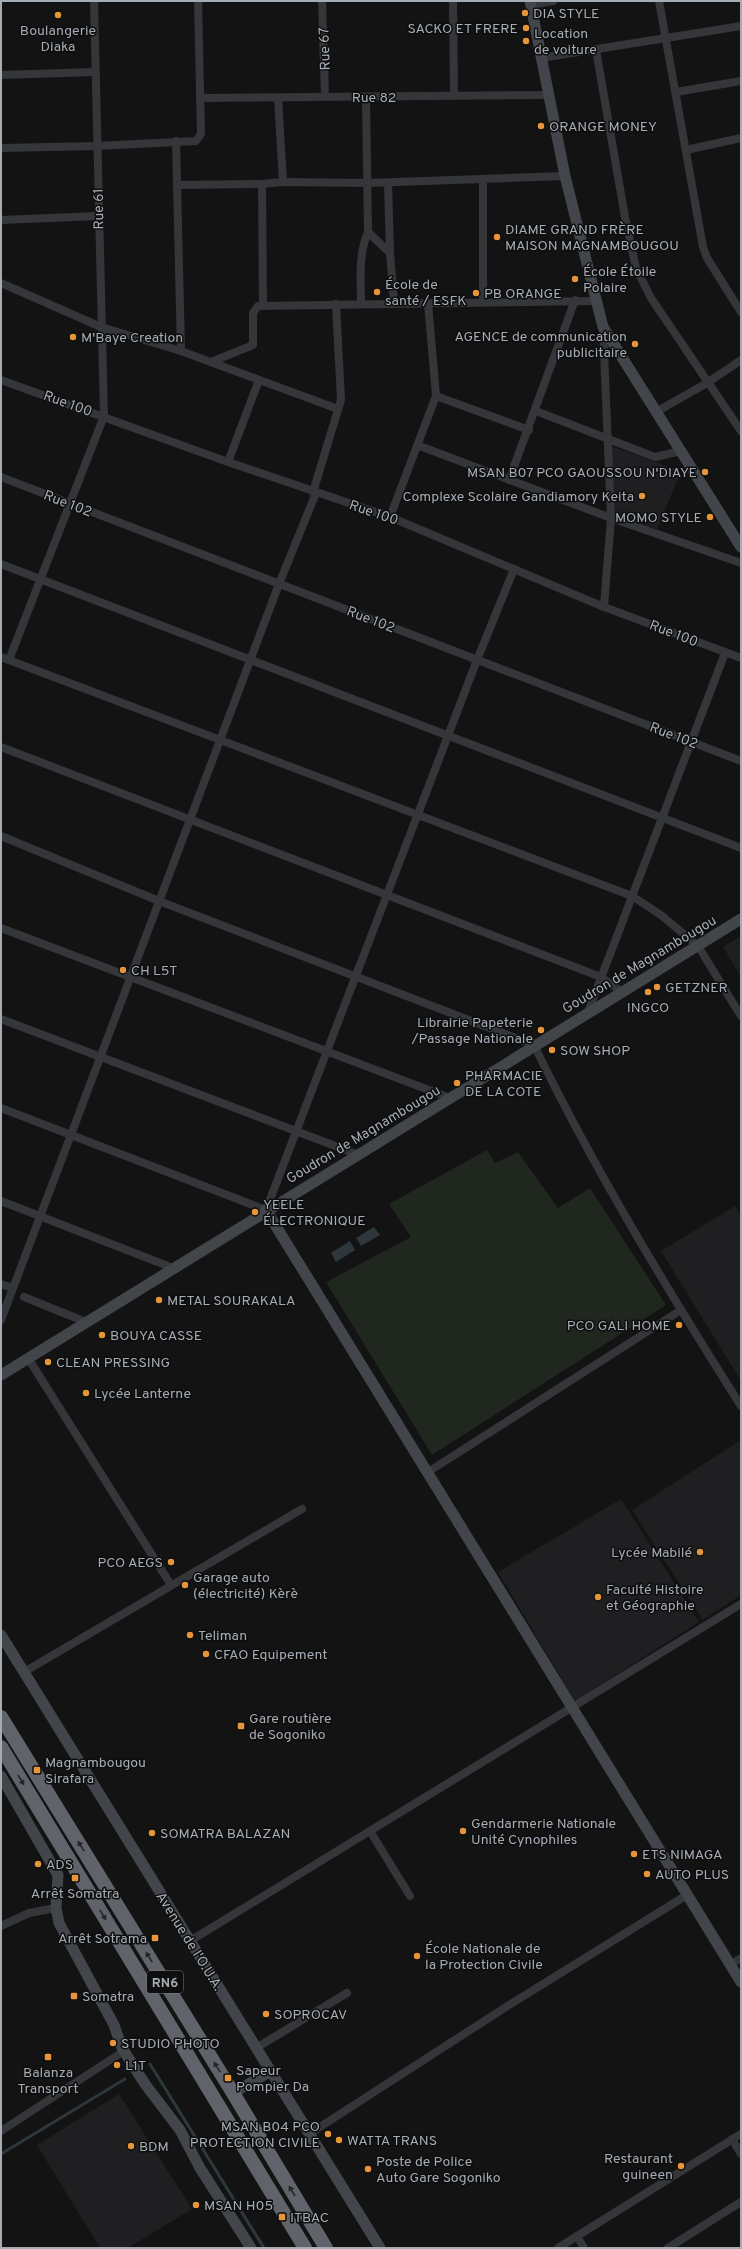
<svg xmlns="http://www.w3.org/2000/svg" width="742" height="2249" viewBox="0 0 742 2249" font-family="Overpass,sans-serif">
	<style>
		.built { fill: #1f1f21 }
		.green { fill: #1f271f }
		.water { fill: #2d373c }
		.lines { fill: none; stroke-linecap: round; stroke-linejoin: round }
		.stream { stroke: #2d373c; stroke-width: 3 }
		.street { stroke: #343639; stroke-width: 8 }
		.secondary { stroke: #424549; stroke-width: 11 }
		.highway { stroke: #60646a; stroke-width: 14 }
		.oneway { fill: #222426 }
		.poi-dot { fill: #e69639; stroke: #0e0e0f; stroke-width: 1.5 }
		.labels { text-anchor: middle; stroke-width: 3; stroke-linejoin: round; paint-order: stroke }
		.shield { fill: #0e0e0f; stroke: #787d82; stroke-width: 1 }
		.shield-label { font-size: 13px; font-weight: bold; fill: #a5acb4 }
		.poi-label { font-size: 14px; fill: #a5acb4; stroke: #0e0e0f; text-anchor: start }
		.street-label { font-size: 14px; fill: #a5acb4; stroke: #0e0e0f }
	</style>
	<rect width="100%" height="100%" fill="#131314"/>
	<g class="built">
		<polygon points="614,447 675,469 679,476 657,529 615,515 609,448"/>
		<polygon points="741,936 741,977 723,947"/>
		<polygon points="735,1206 741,1216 741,1381 661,1251"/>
		<polygon points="741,1440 741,1595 703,1620 632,1510"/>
		<polygon points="621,1499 699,1622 575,1701 498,1572"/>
		<polygon points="119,2094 192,2209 128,2248 100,2248 37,2145"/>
	</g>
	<polygon class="green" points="487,1150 495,1163 518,1152 558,1208 590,1188 666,1305 432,1455 326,1282 411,1237 389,1204"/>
	<g class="water">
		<polygon points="374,1227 380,1235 361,1246 356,1238"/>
		<polygon points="350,1241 355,1250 336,1262 331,1253"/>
	</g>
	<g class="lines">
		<g class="stream">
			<polyline points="150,2064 264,2248"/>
			<polyline points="1,2154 125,2079"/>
		</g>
		<g class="street">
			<polyline points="322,1 325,96"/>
			<polyline points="453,1 454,96"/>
			<polyline points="659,1 703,247 707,258 741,312"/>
			<polyline points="531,5 553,1"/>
			<polyline points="596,50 625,217 636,268 651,298 741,431"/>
			<polyline points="541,58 741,26"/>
			<polyline points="1,75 95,72"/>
			<polyline points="676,92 741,81"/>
			<polyline points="200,98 548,95"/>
			<polyline points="278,98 283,182"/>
			<polyline points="176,141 181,351"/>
			<polyline points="1,148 97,146 196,141 201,134 198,1"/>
			<polyline points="686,150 741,138"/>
			<polyline points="388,183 390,253"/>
			<polyline points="262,184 263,305"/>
			<polyline points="177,185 262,184 283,182 367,183 565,176"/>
			<polyline points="1,220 98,216"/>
			<polyline points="368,232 390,253 394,303"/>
			<polyline points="1,283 101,327 181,351 338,409"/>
			<polyline points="483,302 483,180"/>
			<path d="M 361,304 C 361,279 358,255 368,232 L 366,97"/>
			<polyline points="603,328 611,518 604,607"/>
			<polyline points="211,362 253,345 253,313 258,306 596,301"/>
			<polyline points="1,380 228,462 390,517 604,607 741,658"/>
			<polyline points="436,396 529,430"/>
			<polyline points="536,411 655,457 681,451"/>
			<polyline points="656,412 707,383 741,360"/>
			<polyline points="417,445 611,518 741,563"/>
			<polyline points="228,462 259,380"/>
			<polyline points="1,477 741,761"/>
			<polyline points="509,480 575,300"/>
			<polyline points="313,492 341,400 336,304"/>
			<polyline points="390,517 436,396 428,303"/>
			<polyline points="1,564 741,848"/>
			<polyline points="1,657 632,896 661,915 698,946 741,1016"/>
			<polyline points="9,660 104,416 94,1"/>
			<polyline points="1,747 601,977 622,992"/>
			<path d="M 1,836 L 159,901 L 534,1045 C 594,1169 667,1289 741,1406"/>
			<polyline points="1,928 450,1098"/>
			<polyline points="588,1012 725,653"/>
			<polyline points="1,1019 359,1155"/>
			<polyline points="1,1108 266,1210 477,660 514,569"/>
			<polyline points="1,1201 173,1268"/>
			<polyline points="1,1284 13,1288"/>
			<polyline points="24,1297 86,1322"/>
			<polyline points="1,1320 279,584 316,493"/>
			<polyline points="28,1358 171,1585"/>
			<polyline points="428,1472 681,1310"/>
			<polyline points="24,1672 302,1509"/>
			<polyline points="370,1831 410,1896"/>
			<polyline points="1,1926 29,1913 56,1908"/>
			<polyline points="190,1941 741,1604"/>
			<polyline points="730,1965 741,1958"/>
			<polyline points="256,2048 347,1993"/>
			<polyline points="1,2131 124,2051"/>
			<polyline points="309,2134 506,2007 687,1895"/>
			<polyline points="732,2139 741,2154"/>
			<polyline points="577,2236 584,2248"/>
			<polyline points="558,2248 741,2134"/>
			<polyline points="668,2248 741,2202"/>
		</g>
		<g class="secondary">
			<polyline points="530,1 565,176 603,327 741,547"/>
			<polyline points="266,1210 741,1982"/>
			<polyline points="1,1375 741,919"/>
			<polyline points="1,1635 380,2248"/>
			<polyline points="1,1776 58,1875 56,1908 59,1923 114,2025 122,2048 145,2084 180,2130 200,2168 251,2248"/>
			<polyline points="233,2093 271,2071"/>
		</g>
		<g class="highway">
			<polyline points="1,1717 233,2093 326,2248"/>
			<polyline points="1,1747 305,2248"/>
		</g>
	</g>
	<defs><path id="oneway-solid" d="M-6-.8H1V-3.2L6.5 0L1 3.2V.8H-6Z"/></defs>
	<g class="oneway">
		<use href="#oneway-solid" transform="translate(21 1780) rotate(59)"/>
		<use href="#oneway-solid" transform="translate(81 1846) rotate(-122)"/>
		<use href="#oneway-solid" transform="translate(103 1915) rotate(59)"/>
		<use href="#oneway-solid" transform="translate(149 1957) rotate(-122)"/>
		<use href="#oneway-solid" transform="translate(217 2067) rotate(-122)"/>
		<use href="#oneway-solid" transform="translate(292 2191) rotate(-121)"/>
	</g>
	<g class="poi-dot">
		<circle cx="525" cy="13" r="4"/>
		<circle cx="58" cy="15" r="4"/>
		<circle cx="526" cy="28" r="4"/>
		<circle cx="526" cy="41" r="4"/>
		<circle cx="541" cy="126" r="4"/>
		<circle cx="497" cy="237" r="4"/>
		<circle cx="575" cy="279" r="4"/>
		<circle cx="377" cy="292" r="4"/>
		<circle cx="476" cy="293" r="4"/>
		<circle cx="73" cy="337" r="4"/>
		<circle cx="635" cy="344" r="4"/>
		<circle cx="705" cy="472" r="4"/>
		<circle cx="642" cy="496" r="4"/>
		<circle cx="710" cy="517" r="4"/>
		<circle cx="123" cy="970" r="4"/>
		<circle cx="657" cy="987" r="4"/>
		<circle cx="648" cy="992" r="4"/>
		<circle cx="541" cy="1030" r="4"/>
		<circle cx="552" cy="1050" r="4"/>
		<circle cx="457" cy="1083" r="4"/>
		<circle cx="255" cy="1212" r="4"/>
		<circle cx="159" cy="1300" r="4"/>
		<circle cx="679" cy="1325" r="4"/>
		<circle cx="102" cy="1335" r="4"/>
		<circle cx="48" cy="1362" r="4"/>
		<circle cx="86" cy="1393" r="4"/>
		<circle cx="700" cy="1552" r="4"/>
		<circle cx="171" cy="1562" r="4"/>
		<circle cx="185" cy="1585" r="4"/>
		<circle cx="598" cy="1597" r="4"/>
		<circle cx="190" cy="1635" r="4"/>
		<circle cx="206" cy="1654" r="4"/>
		<rect x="237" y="1722" width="8" height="8" rx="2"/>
		<rect x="33" y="1766" width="8" height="8" rx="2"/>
		<circle cx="463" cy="1831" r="4"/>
		<circle cx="152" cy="1833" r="4"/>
		<circle cx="634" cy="1854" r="4"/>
		<circle cx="38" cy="1864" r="4"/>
		<circle cx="647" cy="1874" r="4"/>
		<rect x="71" y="1874" width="8" height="8" rx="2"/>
		<rect x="151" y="1934" width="8" height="8" rx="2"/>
		<circle cx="417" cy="1956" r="4"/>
		<rect x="70" y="1992" width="8" height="8" rx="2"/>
		<circle cx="266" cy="2014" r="4"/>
		<circle cx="113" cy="2043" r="4"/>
		<rect x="44" y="2053" width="8" height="8" rx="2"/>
		<circle cx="117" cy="2065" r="4"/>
		<rect x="224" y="2074" width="8" height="8" rx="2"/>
		<circle cx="328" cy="2134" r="4"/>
		<circle cx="339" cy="2140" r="4"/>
		<circle cx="131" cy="2146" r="4"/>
		<circle cx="681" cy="2166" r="4"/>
		<circle cx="368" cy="2169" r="4"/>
		<circle cx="196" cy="2205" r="4"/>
		<rect x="278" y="2213" width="8" height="8" rx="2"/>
	</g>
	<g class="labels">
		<rect class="shield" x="147" y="1971" width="36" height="22" rx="3"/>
		<g class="shield-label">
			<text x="165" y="1987">RN6</text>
		</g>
		<g class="poi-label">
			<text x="533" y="18">DIA STYLE</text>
			<text x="518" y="33" text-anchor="end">SACKO ET FRERE</text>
			<text x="58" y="35" text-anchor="middle">Boulangerie<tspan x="58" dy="16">Diaka</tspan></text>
			<text x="534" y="38">Location<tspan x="534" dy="16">de voiture</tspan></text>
			<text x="549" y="131">ORANGE MONEY</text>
			<text x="505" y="234">DIAME GRAND FRÈRE<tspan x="505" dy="16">MAISON MAGNAMBOUGOU</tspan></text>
			<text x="583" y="276">École Étoile<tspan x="583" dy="16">Polaire</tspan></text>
			<text x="385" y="289">École de<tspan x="385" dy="16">santé / ESFK</tspan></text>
			<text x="484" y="298">PB ORANGE</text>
			<text x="627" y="341" text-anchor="end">AGENCE de communication<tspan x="627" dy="16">publicitaire</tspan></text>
			<text x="81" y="342">M'Baye Creation</text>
			<text x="697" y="477" text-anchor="end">MSAN B07 PCO GAOUSSOU N'DIAYE</text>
			<text x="634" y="501" text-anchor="end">Complexe Scolaire Gandiamory Keita</text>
			<text x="702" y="522" text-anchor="end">MOMO STYLE</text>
			<text x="131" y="975">CH L5T</text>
			<text x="665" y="992">GETZNER</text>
			<text x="648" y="1012" text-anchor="middle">INGCO</text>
			<text x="533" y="1027" text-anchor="end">Librairie Papeterie<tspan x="533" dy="16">/Passage Nationale</tspan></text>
			<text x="560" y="1055">SOW SHOP</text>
			<text x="465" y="1080">PHARMACIE<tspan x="465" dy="16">DE LA COTE</tspan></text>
			<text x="263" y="1209">YEELE<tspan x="263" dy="16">ÉLECTRONIQUE</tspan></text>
			<text x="167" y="1305">METAL SOURAKALA</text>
			<text x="671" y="1330" text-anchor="end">PCO GALI HOME</text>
			<text x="110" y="1340">BOUYA CASSE</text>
			<text x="56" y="1367">CLEAN PRESSING</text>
			<text x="94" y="1398">Lycée Lanterne</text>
			<text x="692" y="1557" text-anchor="end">Lycée Mabilé</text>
			<text x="163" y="1567" text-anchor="end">PCO AEGS</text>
			<text x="193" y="1582">Garage auto<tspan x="193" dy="16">(électricité) Kèrè</tspan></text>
			<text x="606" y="1594">Faculté Histoire<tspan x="606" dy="16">et Géographie</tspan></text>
			<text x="198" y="1640">Teliman</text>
			<text x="214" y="1659">CFAO Equipement</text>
			<text x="249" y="1723">Gare routière<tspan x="249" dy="16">de Sogoniko</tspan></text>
			<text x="45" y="1767">Magnambougou<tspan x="45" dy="16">Sirafara</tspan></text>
			<text x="471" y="1828">Gendarmerie Nationale<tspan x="471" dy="16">Unité Cynophiles</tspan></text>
			<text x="160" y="1838">SOMATRA BALAZAN</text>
			<text x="642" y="1859">ETS NIMAGA</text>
			<text x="46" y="1869">ADS</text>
			<text x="655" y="1879">AUTO PLUS</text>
			<text x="75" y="1898" text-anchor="middle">Arrêt Somatra</text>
			<text x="147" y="1943" text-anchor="end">Arrêt Sotrama</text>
			<text x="425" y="1953">École Nationale de<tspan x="425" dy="16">la Protection Civile</tspan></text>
			<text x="82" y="2001">Somatra</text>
			<text x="274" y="2019">SOPROCAV</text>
			<text x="121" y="2048">STUDIO PHOTO</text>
			<text x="125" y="2070">L1T</text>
			<text x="236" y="2075">Sapeur<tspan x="236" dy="16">Pompier Da</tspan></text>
			<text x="48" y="2077" text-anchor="middle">Balanza<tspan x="48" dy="16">Transport</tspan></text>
			<text x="320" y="2131" text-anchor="end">MSAN B04 PCO<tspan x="320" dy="16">PROTECTION CIVILE</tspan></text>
			<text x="347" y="2145">WATTA TRANS</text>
			<text x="139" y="2151">BDM</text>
			<text x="673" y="2163" text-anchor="end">Restaurant<tspan x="673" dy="16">guineen</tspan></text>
			<text x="376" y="2166">Poste de Police<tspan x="376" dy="16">Auto Gare Sogoniko</tspan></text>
			<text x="204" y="2210">MSAN H05</text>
			<text x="290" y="2222">ITBAC</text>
		</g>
		<g class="street-label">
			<text transform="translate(324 49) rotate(-92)" y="5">Rue 67</text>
			<text x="374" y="102">Rue 82</text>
			<text transform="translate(98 209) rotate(-91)" y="5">Rue 61</text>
			<text transform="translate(68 403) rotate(20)" y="5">Rue 100</text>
			<text transform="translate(68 503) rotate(21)" y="5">Rue 102</text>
			<text transform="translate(374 512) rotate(19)" y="5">Rue 100</text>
			<text transform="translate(371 619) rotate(21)" y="5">Rue 102</text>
			<text transform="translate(674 633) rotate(21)" y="5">Rue 100</text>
			<text transform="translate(674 735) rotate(21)" y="5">Rue 102</text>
			<text transform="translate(639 964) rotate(-31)" y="5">Goudron de Magnambougou</text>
			<text transform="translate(363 1134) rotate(-31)" y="5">Goudron de Magnambougou</text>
			<text transform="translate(190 1941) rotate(58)" y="5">Avenue de l'O.U.A.</text>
		</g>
	</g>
	<rect width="742" height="2249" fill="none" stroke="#a5acb4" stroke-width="4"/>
</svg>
